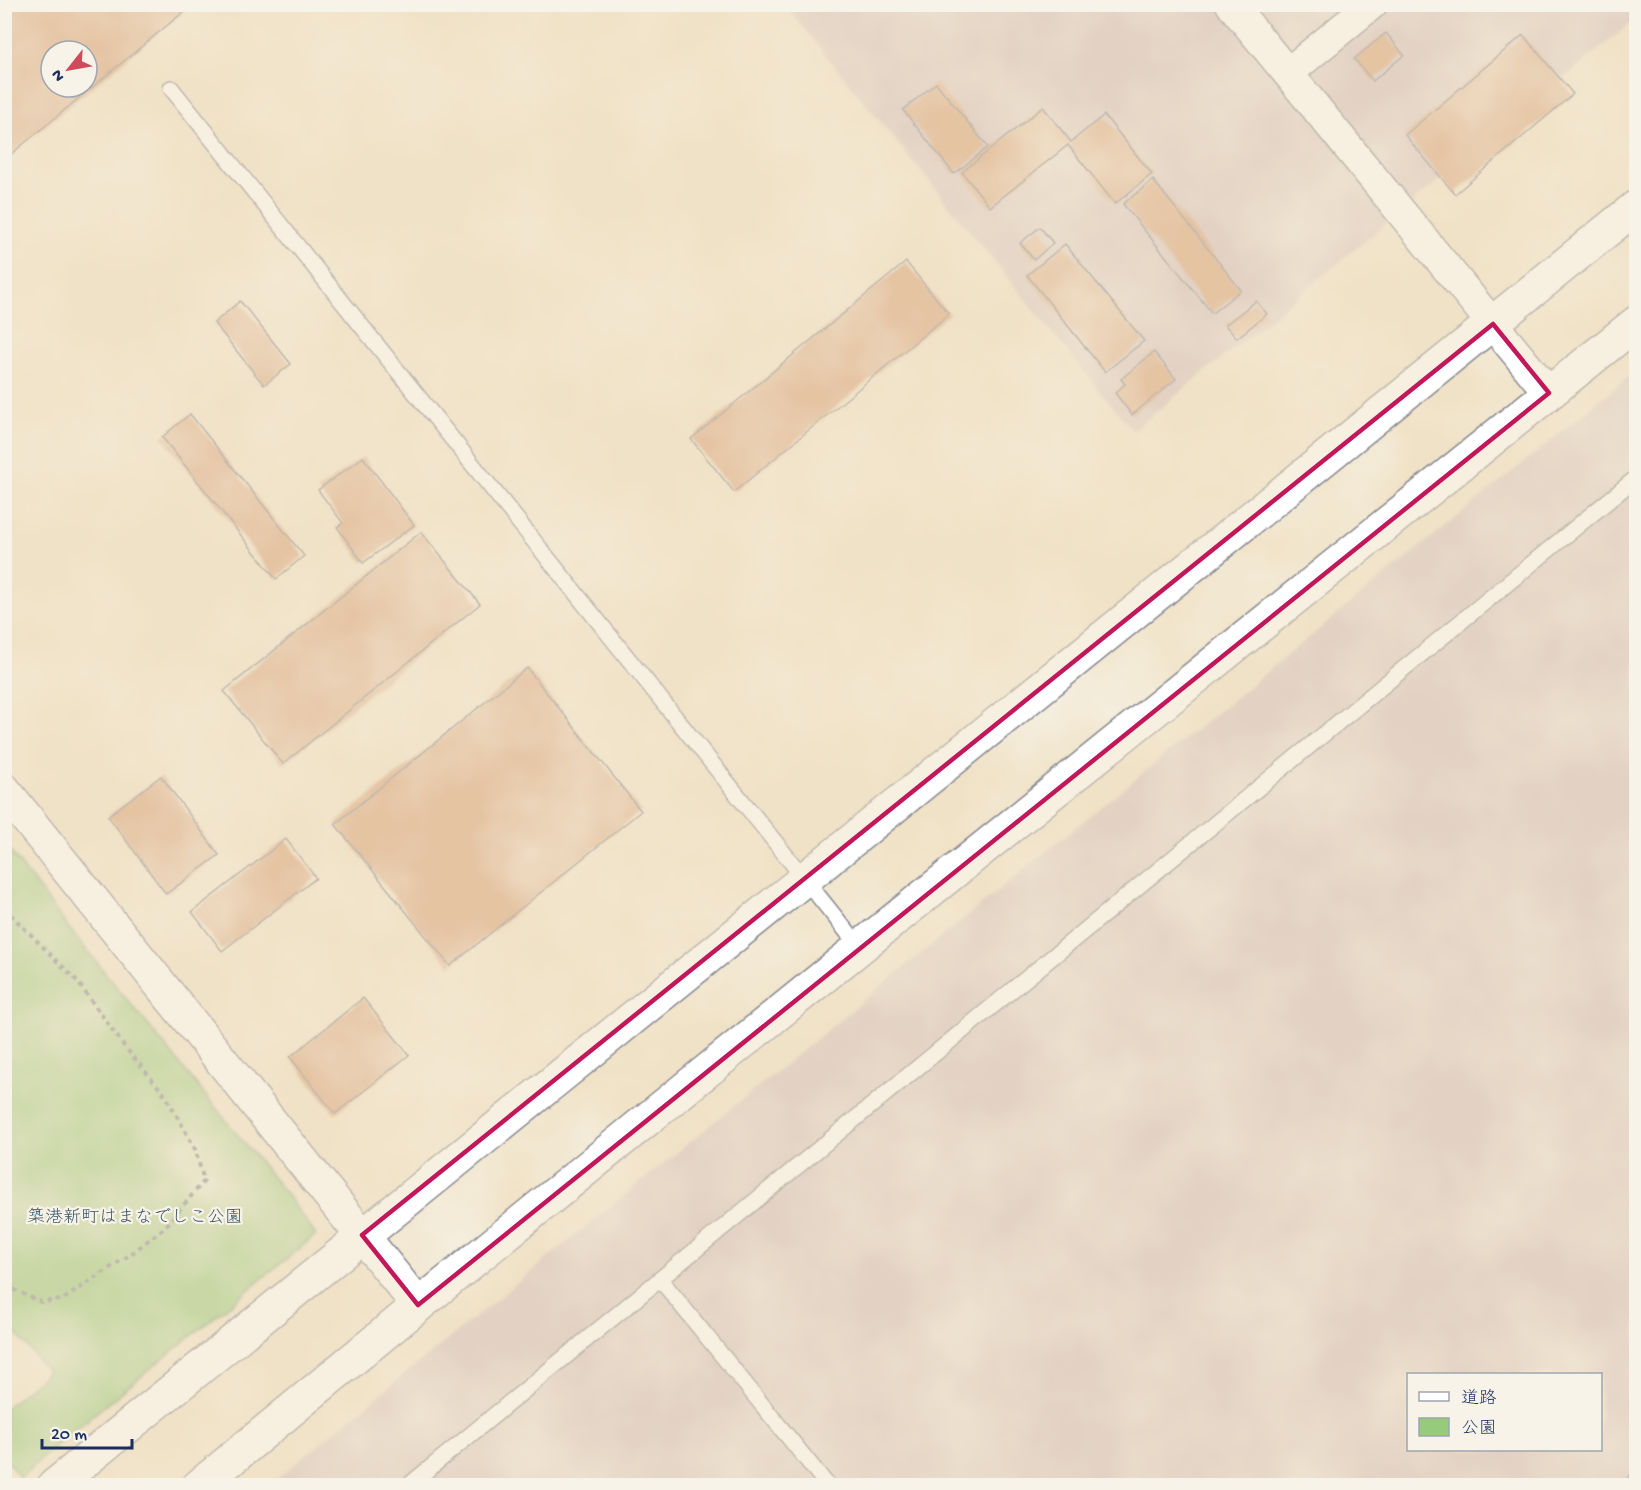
<svg xmlns="http://www.w3.org/2000/svg" width="1641" height="1490" viewBox="0 0 1641 1490" font-family="'Gochi Hand','Klee One',sans-serif">
	<style>
		.industrial { fill: #d2bfc0; fill-rule: evenodd }
		.green { fill: #97cb7c; stroke: #597d6d; stroke-width: 1.5 }
		.building { fill: #d79f77; fill-rule: evenodd }
		.lines { fill: none; stroke-linecap: round; stroke-linejoin: round }
		.lane-casing { stroke: #868892; stroke-width: 18 }
		.street-casing { stroke: #868892; stroke-width: 33 }
		.secondary-casing { stroke: #868892; stroke-width: 36 }
		.path { stroke: #868892; stroke-width: 4; stroke-dasharray: 4.5 4.5; stroke-linecap: butt }
		.lane { stroke: #fff; stroke-width: 15 }
		.street { stroke: #fff; stroke-width: 30 }
		.secondary { stroke: #fff; stroke-width: 33 }
		.marked { fill: none; stroke: #c2185b; stroke-width: 4.5; stroke-linejoin: round }
		.labels { text-anchor: middle; stroke-width: 4.5; stroke-linejoin: round; paint-order: stroke }
		.park-label { font-size: 18px; fill: #3a5666; stroke: #f7f3e8 }
	</style>
	<rect width="100%" height="100%" fill="#f7f3e8"/>
	<filter id="ink" filterUnits="userSpaceOnUse"><feTurbulence type="fractalNoise" baseFrequency=".0167" numOctaves="2"/><feDisplacementMap in="SourceGraphic" scale="12" xChannelSelector="R" yChannelSelector="G"/><feConvolveMatrix kernelMatrix="1 2 1 2 8 2 1 2 1" color-interpolation-filters="sRGB"/></filter>
	<filter id="wash" filterUnits="userSpaceOnUse"><feTurbulence type="fractalNoise" baseFrequency=".008" numOctaves="4" result="noise"/><feDisplacementMap in="SourceGraphic" scale="24" xChannelSelector="R" yChannelSelector="G"/><feGaussianBlur stdDeviation="1.35" result="paint"/><feColorMatrix in="noise" values="0 0 0 0 0 0 0 0 0 0 0 0 0 0 0 0 0 1.4 0 .05"/><feComposite in="paint" operator="in"/></filter>
	<g filter="url(#wash)">
		<rect width="100%" height="100%" fill="#f0e2c6"/>
		<g class="industrial">
			<polygon points="1636,4 1636,19 1133,431 785,5"/>
			<path d="M 1636,371 L 1636,1485 L 269,1485 ZM 1408,1374 L 1600,1374 L 1600,1450 L 1408,1450 Z"/>
		</g>
		<polygon class="green" points="4,843 67,926 286,1194 316,1235 55,1446 20,1478 5,1458 5,1408 48,1372 5,1320"/>
		<g id="blocks">
			<g class="building">
				<path d="M 4,4 L 193,4 L 4,160 ZM 51,51 L 87,51 L 87,87 L 51,87 Z"/>
				<polygon points="1386,33 1404,55 1373,81 1354,59"/>
				<polygon points="1523,35 1573,94 1455,194 1405,135"/>
				<polygon points="936,83 988,147 954,174 903,110"/>
				<polygon points="1043,107 1071,142 1104,115 1152,174 1115,204 1068,145 990,207 962,172"/>
				<polygon points="1153,180 1241,290 1212,313 1123,204"/>
				<polygon points="1040,227 1053,243 1034,260 1020,243"/>
				<polygon points="1065,244 1144,341 1105,372 1027,275"/>
				<polygon points="906,262 949,314 734,492 691,439"/>
				<polygon points="240,301 291,364 264,385 214,323"/>
				<polygon points="1256,301 1267,314 1237,338 1225,325"/>
				<polygon points="1154,352 1176,379 1132,415 1115,393 1125,384 1121,379"/>
				<polygon points="190,414 304,556 276,579 162,437"/>
				<polygon points="363,457 414,525 363,563 337,527 343,523 318,490"/>
				<polygon points="421,532 480,604 283,764 224,691"/>
				<polygon points="527,668 641,811 450,966 335,824"/>
				<polygon points="161,776 219,855 166,894 108,816"/>
				<polygon points="286,839 316,878 222,951 192,912"/>
				<polygon points="363,998 409,1055 335,1114 290,1057"/>
			</g>
		</g>
	</g>
	<g filter="url(#ink)">
		<use href="#blocks" fill-opacity="0" stroke="#868892" stroke-width="1.5"/>
		<g class="lines">
			<defs>
				<g id="lane">
					<polyline points="171,88 860,948"/>
					<polyline points="660,1279 828,1486"/>
					<polyline points="408,1486 1636,478"/>
					<polyline points="1631,1486 1636,1481"/>
				</g>
				<g id="street">
					<polyline points="1231,4 1549,393"/>
					<polyline points="1288,73 1372,4"/>
				</g>
				<g id="secondary">
					<polyline points="4,790 418,1305"/>
					<path d="M 54,1486 C 580,1058 1111,636 1636,207"/>
					<path d="M 199,1486 C 674,1093 1157,710 1636,323"/>
				</g>
			</defs>
			<use href="#lane" class="lane-casing"/>
			<use href="#street" class="street-casing"/>
			<use href="#secondary" class="secondary-casing"/>
			<polyline class="path" points="4,908 77,981 124,1046 166,1096 195,1149 204,1181 164,1228 131,1254 62,1300 41,1302 4,1285"/>
			<use href="#lane" class="lane"/>
			<use href="#street" class="street"/>
			<use href="#secondary" class="secondary"/>
		</g>
	</g>
	<path d="M0 0H1641V1490H0ZM 1493,324 L 1549,393 L 418,1305 L 362,1235 Z" fill="#f0e2c6" fill-opacity=".55" fill-rule="evenodd"/>
	<path class="marked" d="M 1493,324 L 1549,393 L 418,1305 L 362,1235 Z"/>
	<g class="labels">
		<g class="park-label">
			<text x="135" y="1222">築港新町はまなでしこ公園</text>
		</g>
	</g>
	<rect width="1641" height="1490" fill="none" stroke="#f7f3e8" stroke-width="24"/>
	<rect x="1407" y="1373" width="195" height="78" fill="#f7f3e8" stroke="#9fa5b1" stroke-width="1.5"/>
	<rect x="1419" y="1392" width="30" height="9" fill="#ffffff" stroke="#9fa5b1" stroke-width="1.5"/>
	<text x="1461" y="1403" font-size="18" fill="#1b2f5e">道路</text>
	<rect x="1419" y="1418" width="30" height="18" fill="#97cb7c" stroke="#9fa5b1" stroke-width="1.5"/>
	<text x="1461" y="1433" font-size="18" fill="#1b2f5e">公園</text>
	<g transform="translate(69 69) rotate(239)"><circle r="28" fill="#f7f3e8" stroke="#9fa5b1" stroke-width="1.5"/>
	<path d="M0-4.5L10 22L0 15L-10 22Z" fill="#d1495b"/>
	<text y="-9" font-size="16" font-weight="bold" text-anchor="middle" fill="#1b2f5e">N</text>
	</g>
	<path d="M42 1439v9h90v-9" fill="none" stroke="#1b2f5e" stroke-width="3"/>
	<text x="51" y="1439" font-size="18" fill="#1b2f5e" stroke="#f7f3e8" stroke-width="4.5" paint-order="stroke">20 m</text>
</svg>
